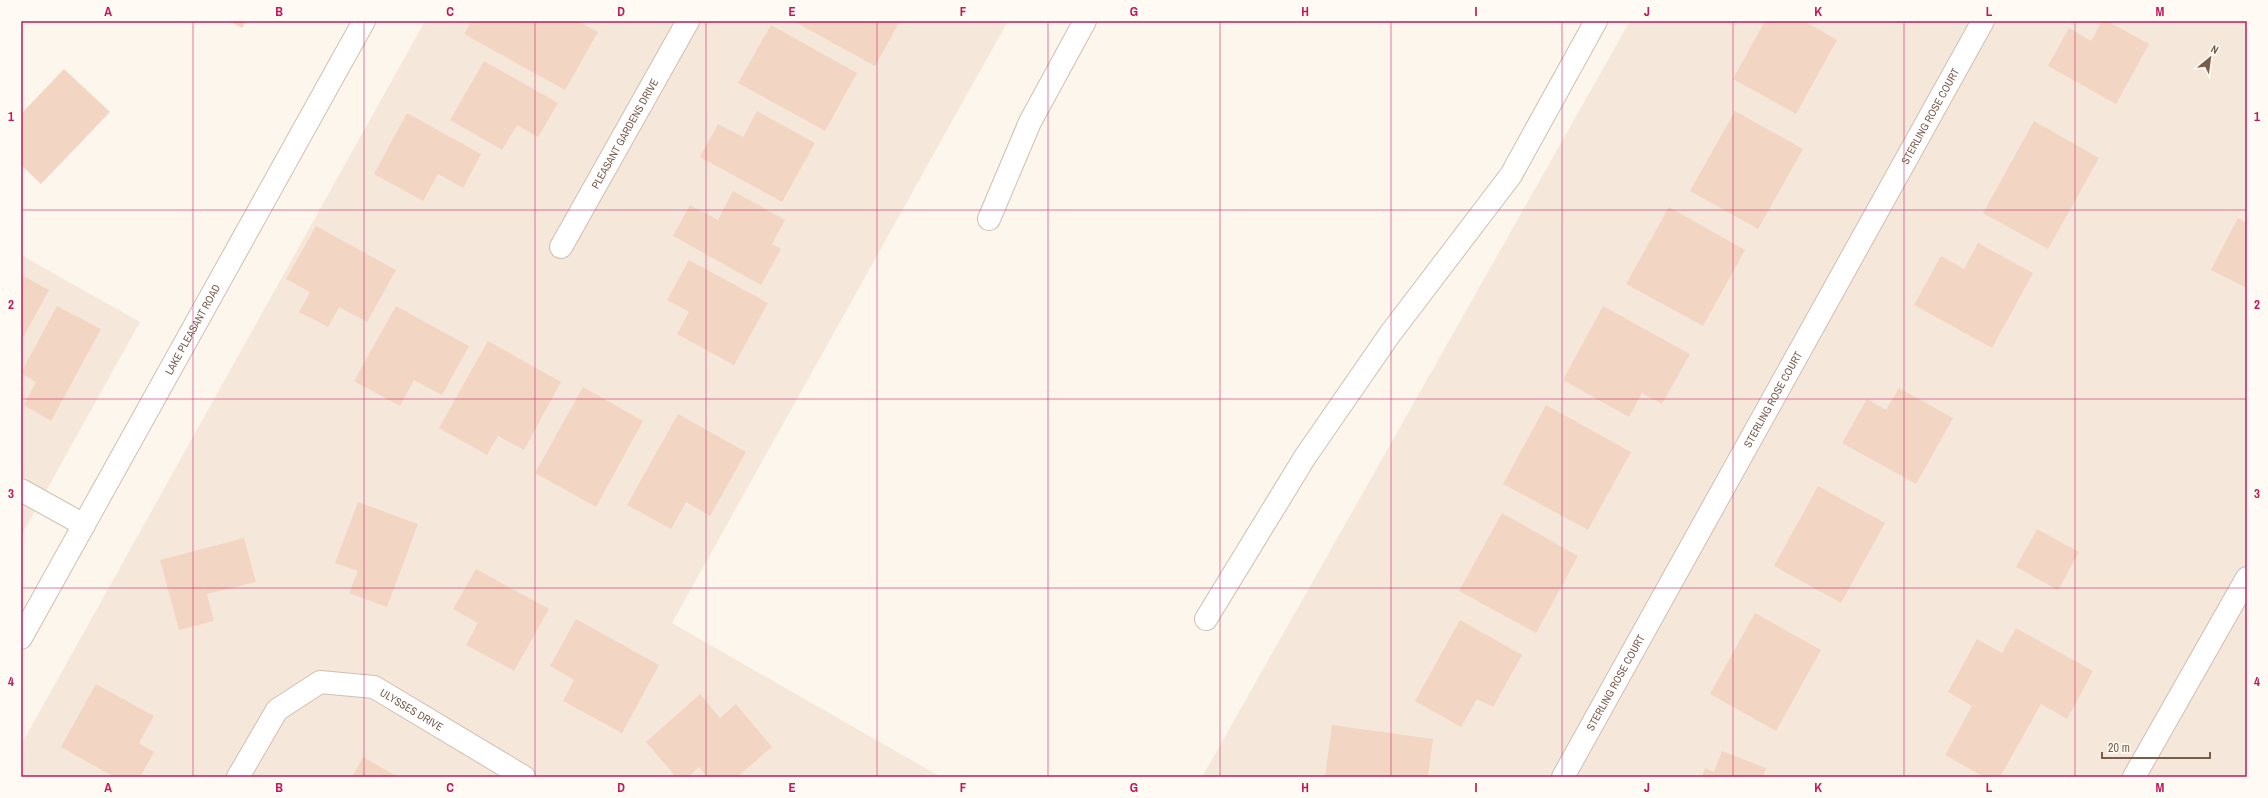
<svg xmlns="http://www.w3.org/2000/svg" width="2268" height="798" viewBox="0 0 2268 798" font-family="'Archivo Narrow',sans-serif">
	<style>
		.residential { fill: #f5e8da }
		.building { fill: #f3d5c3 }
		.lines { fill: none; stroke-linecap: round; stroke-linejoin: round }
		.minor-casing { stroke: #d1beb0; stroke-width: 24 }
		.minor { stroke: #fff; stroke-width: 22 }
		.grid { fill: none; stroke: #c2185b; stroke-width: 1; stroke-opacity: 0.55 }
		.labels { text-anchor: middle; stroke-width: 4; stroke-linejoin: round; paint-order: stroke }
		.street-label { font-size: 11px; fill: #7a5c4d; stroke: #fffaf3 }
		.neatline { fill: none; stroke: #c2185b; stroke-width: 1.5 }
		.grid-label { font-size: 13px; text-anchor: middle; font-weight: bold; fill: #c2185b }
	</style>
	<rect width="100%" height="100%" fill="#fdf6ec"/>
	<g class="residential">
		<polygon points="425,21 1008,21 672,623 941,777 21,777 21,745"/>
		<polygon points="1630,21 2247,21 2247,777 1202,777"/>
		<polygon points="21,255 140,322 21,536"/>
	</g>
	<g class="building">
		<polygon points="229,21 246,21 242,28"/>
		<polygon points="472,21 577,21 598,32 565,90 464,34"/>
		<polygon points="793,21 900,21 875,66"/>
		<polygon points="1765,21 1804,21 1837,40 1796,114 1733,79"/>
		<polygon points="2102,21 2107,21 2149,44 2116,104 2048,66 2069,28 2091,41"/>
		<polygon points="771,25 857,73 825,131 738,83"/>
		<polygon points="484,61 558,103 538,137 517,125 502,150 450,120"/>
		<polygon points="64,69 110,112 41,184 21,165 21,114"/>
		<polygon points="757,111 815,143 782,202 700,157 718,124 743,137"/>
		<polygon points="1735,111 1803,149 1758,229 1690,191"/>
		<polygon points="407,113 481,154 463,188 438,174 423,201 374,174"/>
		<polygon points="2034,121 2099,158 2048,249 1983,213"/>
		<polygon points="733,191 785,220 772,244 781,249 761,285 673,236 690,205 718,220"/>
		<polygon points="1669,207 1745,250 1703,326 1626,284"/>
		<polygon points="2238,218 2247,223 2247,288 2211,270"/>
		<polygon points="316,226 396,270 367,322 339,307 328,327 299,312 310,292 286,279"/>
		<polygon points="1978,243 2033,273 1992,348 1914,305 1941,256 1964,269"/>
		<polygon points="689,260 768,303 734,365 677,334 689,312 667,300"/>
		<polygon points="21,275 49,290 21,341"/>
		<polygon points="57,306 101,329 51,421 24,405 36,382 21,373"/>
		<polygon points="396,306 469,346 442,395 414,380 400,406 354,381"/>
		<polygon points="1603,306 1690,354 1662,404 1642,393 1629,417 1563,380"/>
		<polygon points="488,341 561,382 524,450 498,436 487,455 439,428"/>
		<polygon points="583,387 643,421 596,507 535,473"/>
		<polygon points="1899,388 1953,418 1916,484 1842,443 1867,399 1886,410"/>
		<polygon points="1546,405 1631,452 1588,530 1503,484"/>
		<polygon points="678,414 746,452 710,516 686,502 671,529 627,505"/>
		<polygon points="1818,486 1885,523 1841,603 1774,566"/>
		<polygon points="358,502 418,524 387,607 349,593 358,571 335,563"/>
		<polygon points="1502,513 1578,556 1536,633 1459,591"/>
		<polygon points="2037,529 2079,552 2058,590 2016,567"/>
		<polygon points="244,538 256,582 207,594 214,621 179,630 160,560"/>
		<polygon points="476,569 549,609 514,671 466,645 478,623 453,609"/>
		<polygon points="1755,613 1821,650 1776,731 1710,694"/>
		<polygon points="576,619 659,665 622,733 563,701 574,680 550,666"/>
		<polygon points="1460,620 1522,655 1493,707 1477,699 1461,727 1415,701"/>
		<polygon points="2016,628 2093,671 2067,719 2041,704 2000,777 1984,777 1945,755 1972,706 1948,692 1977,639 2002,653"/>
		<polygon points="96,684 154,716 139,743 154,752 140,777 114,777 61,747"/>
		<polygon points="700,694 720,718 736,704 772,747 737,777 708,777 699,767 688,777 676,777 646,742"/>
		<polygon points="1332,725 1433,739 1428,777 1325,777"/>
		<polygon points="1722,751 1766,768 1763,777 1702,777 1705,768 1714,772"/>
		<polygon points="363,757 398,777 352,777"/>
	</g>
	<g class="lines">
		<defs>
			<g id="minor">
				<polyline points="989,219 1030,122 1085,21"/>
				<path id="s1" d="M 561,247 L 688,21"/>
				<polyline points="21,490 84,525"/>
				<polyline points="1206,619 1305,457 1390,334 1511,175 1596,21"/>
				<path id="s2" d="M 21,638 L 364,21"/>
				<path id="s3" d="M 238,777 L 277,710 L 320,682 L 374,687 L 524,777"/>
				<path id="s4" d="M 1563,777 L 1983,21"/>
				<polyline points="2134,777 2247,578"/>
			</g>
		</defs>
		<use href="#minor" class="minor-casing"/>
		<use href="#minor" class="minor"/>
	</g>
	<path class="grid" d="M 193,21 L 193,777M 364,21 L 364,777M 535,21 L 535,777M 706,21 L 706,777M 877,21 L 877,777M 1048,21 L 1048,777M 1220,21 L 1220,777M 1391,21 L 1391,777M 1562,21 L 1562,777M 1733,21 L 1733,777M 1904,21 L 1904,777M 2075,21 L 2075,777M 21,210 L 2247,210M 21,399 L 2247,399M 21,588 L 2247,588"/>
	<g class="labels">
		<g class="street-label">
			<text dy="4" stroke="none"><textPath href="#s4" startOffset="756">STERLING ROSE COURT</textPath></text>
			<text dy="4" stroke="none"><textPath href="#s1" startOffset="130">PLEASANT GARDENS DRIVE</textPath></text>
			<text dy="4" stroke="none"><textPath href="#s2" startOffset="353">LAKE PLEASANT ROAD</textPath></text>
			<text dy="4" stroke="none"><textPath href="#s4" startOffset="432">STERLING ROSE COURT</textPath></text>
			<text dy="4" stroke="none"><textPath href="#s4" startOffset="108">STERLING ROSE COURT</textPath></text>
			<text dy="4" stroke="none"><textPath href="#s3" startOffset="227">ULYSSES DRIVE</textPath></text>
		</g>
	</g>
	<rect width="2268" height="798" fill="none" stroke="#fffaf3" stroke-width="44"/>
	<g transform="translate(2210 58) rotate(29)" stroke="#fffaf3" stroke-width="3" paint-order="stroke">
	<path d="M0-3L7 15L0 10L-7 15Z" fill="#7a5c4d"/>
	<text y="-6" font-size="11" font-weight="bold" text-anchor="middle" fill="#7a5c4d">N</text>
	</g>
	<path d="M2102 752v6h108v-6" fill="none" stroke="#7a5c4d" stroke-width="2"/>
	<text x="2108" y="752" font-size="12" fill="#7a5c4d" stroke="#fffaf3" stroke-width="3" paint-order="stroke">20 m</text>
	<rect x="22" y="22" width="2224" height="754" class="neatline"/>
	<g class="grid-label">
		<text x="108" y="16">A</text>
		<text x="279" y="16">B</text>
		<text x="450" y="16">C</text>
		<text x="621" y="16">D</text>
		<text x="792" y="16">E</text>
		<text x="963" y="16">F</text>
		<text x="1134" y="16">G</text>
		<text x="1305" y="16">H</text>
		<text x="1476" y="16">I</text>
		<text x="1647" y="16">J</text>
		<text x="1818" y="16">K</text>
		<text x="1989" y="16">L</text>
		<text x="2160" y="16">M</text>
		<text x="11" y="121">1</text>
		<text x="2257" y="121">1</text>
		<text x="11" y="309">2</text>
		<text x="2257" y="309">2</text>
		<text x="11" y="498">3</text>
		<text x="2257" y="498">3</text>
		<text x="11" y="686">4</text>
		<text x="2257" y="686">4</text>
		<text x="108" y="792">A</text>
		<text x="279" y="792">B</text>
		<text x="450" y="792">C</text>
		<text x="621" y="792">D</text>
		<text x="792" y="792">E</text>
		<text x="963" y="792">F</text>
		<text x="1134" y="792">G</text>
		<text x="1305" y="792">H</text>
		<text x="1476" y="792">I</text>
		<text x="1647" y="792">J</text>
		<text x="1818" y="792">K</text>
		<text x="1989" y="792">L</text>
		<text x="2160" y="792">M</text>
	</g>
</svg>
